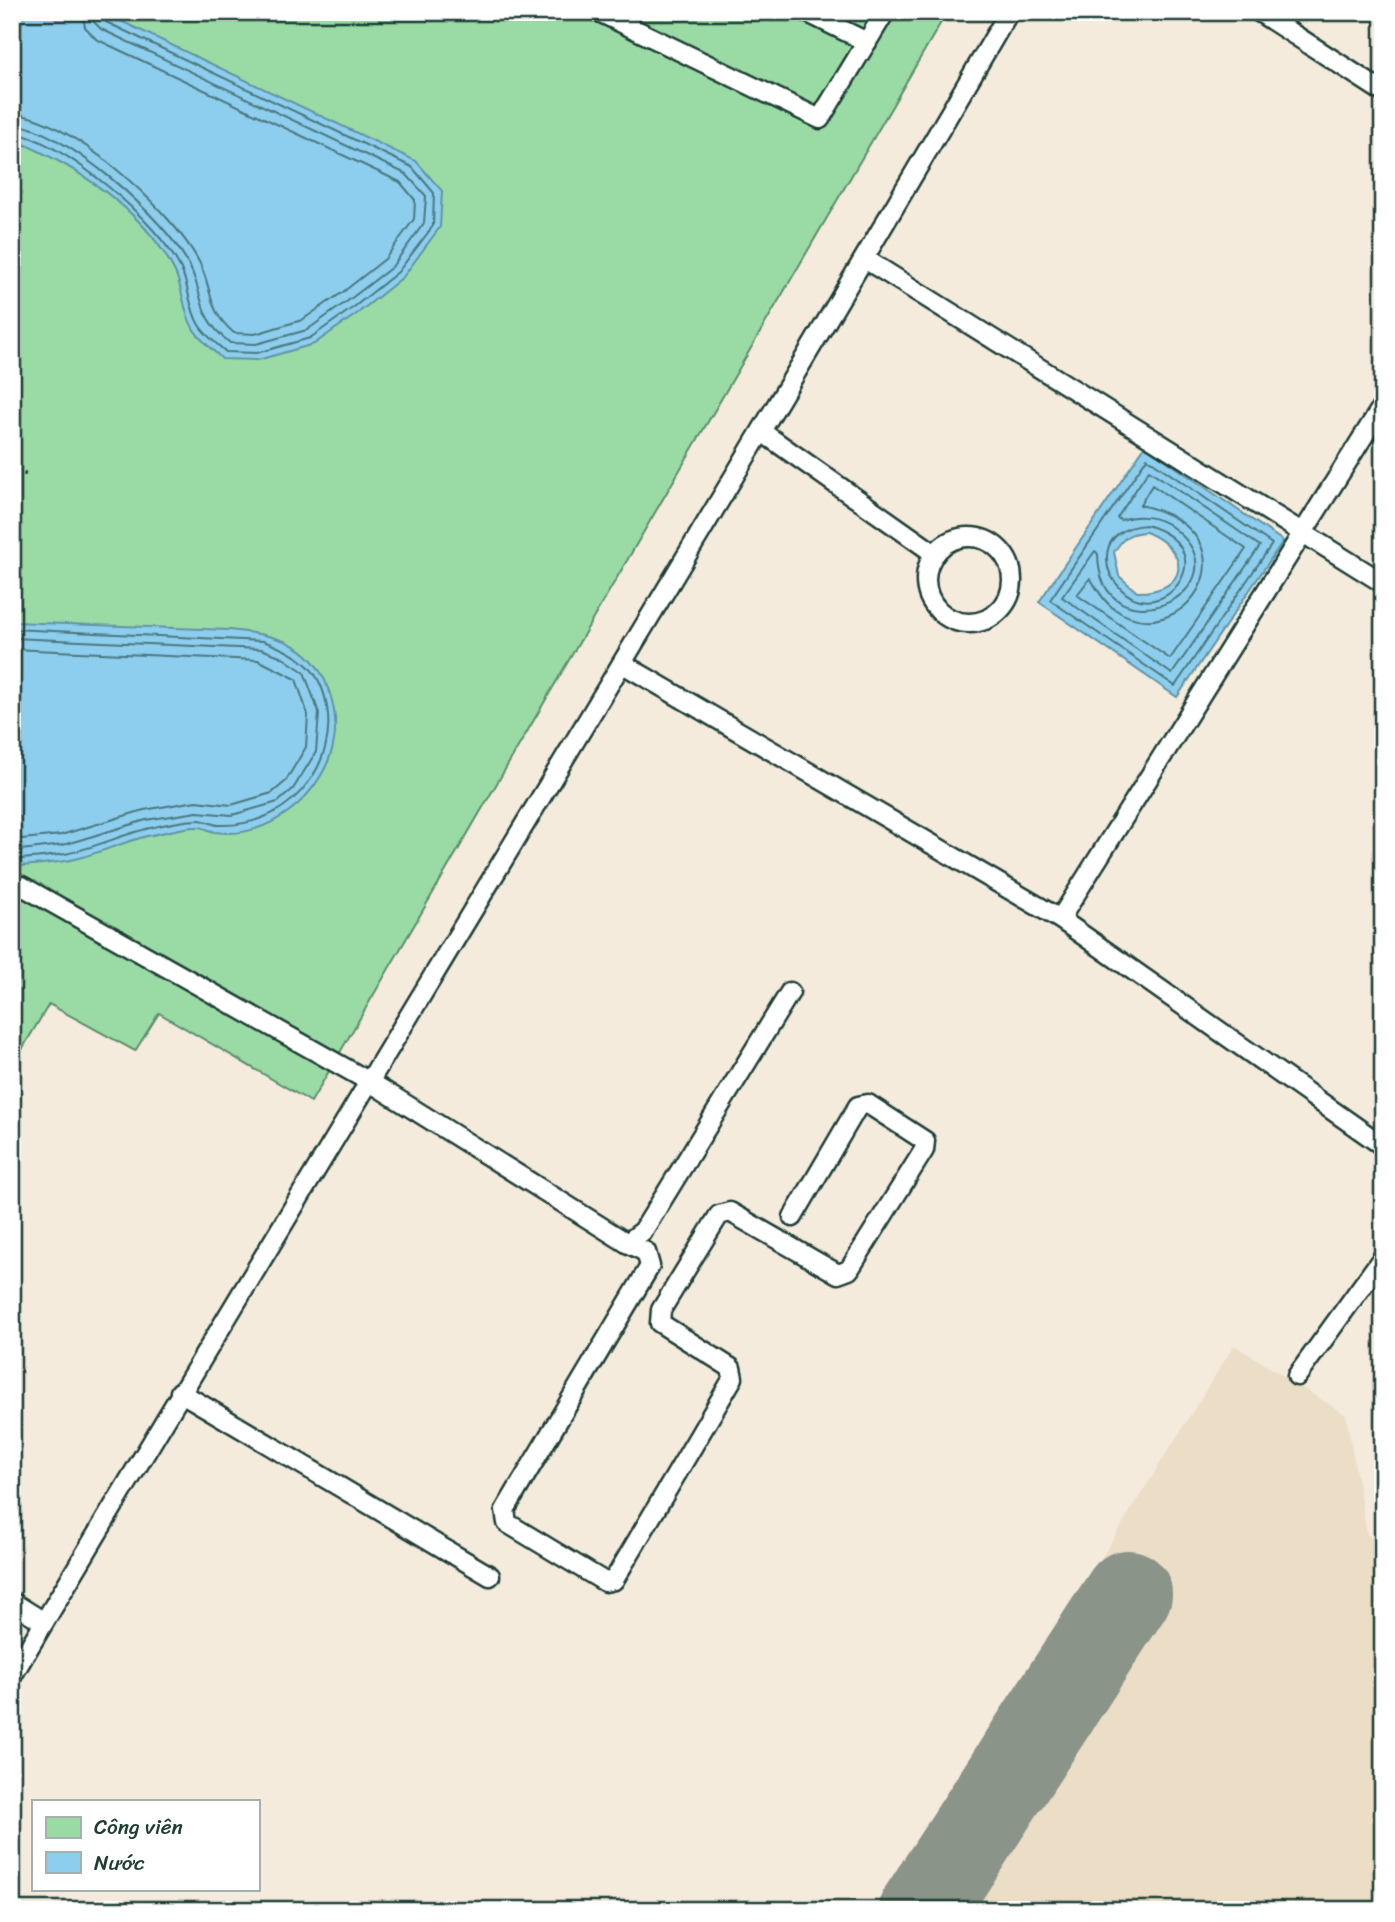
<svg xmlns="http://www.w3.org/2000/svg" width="1395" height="1922" viewBox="0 0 1395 1922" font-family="Sriracha,sans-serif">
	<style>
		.built { fill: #ecddc6 }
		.green { fill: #9adba5; stroke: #5c8c6c; stroke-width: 2 }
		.water { fill: #8dceee; stroke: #6194a4; stroke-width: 2; fill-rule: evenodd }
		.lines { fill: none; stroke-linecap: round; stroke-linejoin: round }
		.shore { stroke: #4b777e; stroke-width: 2 }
		.taxiway { stroke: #8a9488; stroke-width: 88 }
		.service-casing { stroke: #1f3d34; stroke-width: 23 }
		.path { stroke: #1f3d34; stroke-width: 4.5; stroke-dasharray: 7 5; stroke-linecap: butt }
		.service { stroke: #fff; stroke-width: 18 }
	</style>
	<rect width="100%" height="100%" fill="#f4ebdd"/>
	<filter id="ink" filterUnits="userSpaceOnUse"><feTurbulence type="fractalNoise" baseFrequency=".0143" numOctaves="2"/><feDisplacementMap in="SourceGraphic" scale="14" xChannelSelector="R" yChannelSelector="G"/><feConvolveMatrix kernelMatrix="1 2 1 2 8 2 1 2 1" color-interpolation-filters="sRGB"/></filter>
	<g filter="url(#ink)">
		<polygon class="built" points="1234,1345 1346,1415 1367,1534 1383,1548 1383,1910 882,1910"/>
		<polygon class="green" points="12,12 947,12 311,1102 159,1013 135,1051 49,1004 12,1066"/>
		<g class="water">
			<path d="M 12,12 L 102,12 L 416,161 L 442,191 L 440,227 L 403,277 L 358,313 L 314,344 L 258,360 L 222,359 C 213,350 199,339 193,328 C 183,311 183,289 175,272 C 145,210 73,164 12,139 Z"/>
			<path d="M 1145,446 L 1283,541 L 1177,697 L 1039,602 ZM 1146,532 C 1191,551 1190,592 1137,592 L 1119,576 L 1114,552 C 1124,537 1128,533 1146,532 Z"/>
			<path d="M 12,622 L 230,630 C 274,635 311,641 328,688 C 338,715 338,744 324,770 C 304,808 261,839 215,832 C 210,831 205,828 200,827 C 185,826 167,832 152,835 C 123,841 95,856 65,861 C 48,864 30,865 12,867 Z"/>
		</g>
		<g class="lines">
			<g class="shore">
				<path d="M 12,114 C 69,116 170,210 197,258 C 214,287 205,309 234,333 L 255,334 L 302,320 L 343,292 L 385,259 L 414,219 L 415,200 L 400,182 L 96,39 L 85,27 L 82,12"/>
				<path d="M 12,124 C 63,127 166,219 189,265 C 206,299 195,315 230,343 L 256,344 L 307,330 L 349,300 L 392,267 L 424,223 L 426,196 L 406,174 L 101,29 L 94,22 L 92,12"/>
				<path d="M 12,133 C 62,138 160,224 181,269 C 189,286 189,309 199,325 C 205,335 218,345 226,352 L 257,353 L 310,338 L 354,307 L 398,272 L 433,226 L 434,193 L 412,167 L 106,22 L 101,12"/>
				<polygon points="1147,458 1272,544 1175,686 1050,600"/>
				<path d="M 1149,470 L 1260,546 L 1172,674 L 1062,597 L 1095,551 L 1098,554 C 1099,659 1255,589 1172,527 C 1158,516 1137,514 1121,520 L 1117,518 Z"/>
				<path d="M 1152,485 L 1246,549 L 1170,659 L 1077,595 L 1090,578 C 1097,588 1102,600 1113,608 C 1183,659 1265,534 1140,505 Z"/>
				<path d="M 1146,525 C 1228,549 1162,631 1121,589 C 1113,581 1107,571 1107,560 C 1106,536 1125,526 1146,525 Z"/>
				<path d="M 12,629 L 263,641 C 302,655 324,671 328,715 C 330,739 324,760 310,780 C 289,810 257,826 219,825 C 212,825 206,820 199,820 C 183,820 162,825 146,829 C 119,836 93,848 65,854 C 48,857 30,858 12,860"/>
				<polyline points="12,638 261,649 280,656 304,672 319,713 316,752 293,789 278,802 232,815 197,812 146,820 63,845 12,851"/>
				<polyline points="12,649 258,660 296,679 308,715 306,747 285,782 272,793 231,805 196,801 144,810 61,835 12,840"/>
			</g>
			<polyline class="taxiway" points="923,1910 1128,1594"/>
			<defs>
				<g id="service">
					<polyline points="599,12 820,119 885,12"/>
					<polyline points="806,12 867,42"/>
					<polyline points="1259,12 1383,92"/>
					<polyline points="865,259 1383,583"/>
					<polyline points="762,432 935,554"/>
					<circle cx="969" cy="580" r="43"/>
					<polyline points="623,664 1060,919 1383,1146"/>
					<polyline points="12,888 22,886 370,1082 627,1243 643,1231 790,992"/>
					<polyline points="1060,919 1383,405"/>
					<polyline points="627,1243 646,1252 650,1266 505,1510 507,1523 605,1582 614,1580 733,1378 731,1368 660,1323 661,1310 719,1215 730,1212 838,1274 849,1270 924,1150 925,1141 868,1104 858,1106 793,1217"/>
					<polyline points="1297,1376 1383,1257"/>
					<polyline points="180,1392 490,1576"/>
					<polyline points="12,1602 44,1622"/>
					<path d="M 12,1676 C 343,1120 683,570 1009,12"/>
				</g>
			</defs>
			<use href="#service" class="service-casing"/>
			<polyline class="path" points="12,470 26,474"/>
			<use href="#service" class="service"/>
		</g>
	</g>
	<rect width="1395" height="1922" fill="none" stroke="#fff" stroke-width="42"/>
	<rect x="21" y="21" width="1353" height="1880" fill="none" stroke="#1f3d34" stroke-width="2.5" filter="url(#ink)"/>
	<rect x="32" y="1800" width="228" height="91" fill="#ffffff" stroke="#a5b1ae" stroke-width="2"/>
	<rect x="46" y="1817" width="35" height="21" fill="#9adba5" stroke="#a5b1ae" stroke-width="2"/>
	<text x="94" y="1834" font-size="21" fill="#1f3d34">Công viên</text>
	<rect x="46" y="1852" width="35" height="21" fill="#8dceee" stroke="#a5b1ae" stroke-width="2"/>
	<text x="94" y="1870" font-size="21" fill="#1f3d34">Nước</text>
</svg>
